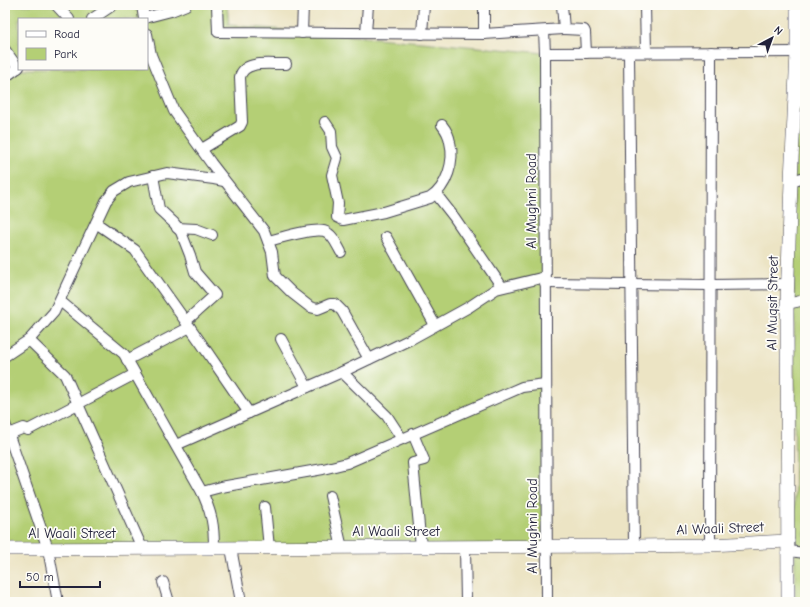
<svg xmlns="http://www.w3.org/2000/svg" width="810" height="607" viewBox="0 0 810 607" font-family="'Comic Neue',sans-serif">
	<style>
		.green { fill: #b4cf75; stroke: #6b7858; fill-rule: evenodd }
		.lines { fill: none; stroke-linecap: round; stroke-linejoin: round }
		.minor-casing { stroke: #403f50; stroke-width: 12 }
		.tertiary-casing { stroke: #403f50; stroke-width: 14 }
		.minor { stroke: #fff; stroke-width: 10 }
		.tertiary { stroke: #fff; stroke-width: 13 }
		.labels { text-anchor: middle; stroke-width: 3.5; stroke-linejoin: round; paint-order: stroke }
		.street-label { font-size: 14px; fill: #22223b; stroke: #fdfcf7 }
	</style>
	<rect width="100%" height="100%" fill="#fdfcf7"/>
	<filter id="ink" filterUnits="userSpaceOnUse"><feTurbulence type="fractalNoise" baseFrequency=".025" numOctaves="2"/><feDisplacementMap in="SourceGraphic" scale="8" xChannelSelector="R" yChannelSelector="G"/><feConvolveMatrix kernelMatrix="1 2 1 2 8 2 1 2 1" color-interpolation-filters="sRGB"/></filter>
	<filter id="wash" filterUnits="userSpaceOnUse"><feTurbulence type="fractalNoise" baseFrequency=".012" numOctaves="4" result="noise"/><feDisplacementMap in="SourceGraphic" scale="16" xChannelSelector="R" yChannelSelector="G"/><feGaussianBlur stdDeviation="0.9" result="paint"/><feColorMatrix in="noise" values="0 0 0 0 0 0 0 0 0 0 0 0 0 0 0 0 0 1.4 0 .05"/><feComposite in="paint" operator="in"/></filter>
	<g filter="url(#wash)">
		<rect width="100%" height="100%" fill="#ece4c4"/>
		<g class="green">
			<path d="M 5,5 L 227,5 L 229,25 L 545,53 L 546,547 L 5,549 ZM 19,19 L 147,19 L 147,69 L 19,69 Z"/>
			<polygon points="793,5 805,5 805,602 795,602"/>
		</g>
	</g>
	<g filter="url(#ink)">
		<g class="lines">
			<defs>
				<g id="minor">
					<polyline points="56,5 69,19"/>
					<polyline points="142,5 144,19"/>
					<polyline points="217,5 218,32 484,34 564,29"/>
					<polyline points="484,5 484,34"/>
					<polyline points="562,5 564,29 584,30 585,32 586,53"/>
					<polyline points="645,5 646,52"/>
					<polyline points="144,18 171,11 186,5"/>
					<polyline points="92,19 113,5"/>
					<polyline points="544,31 545,53"/>
					<polyline points="302,33 303,5"/>
					<polyline points="366,33 368,5"/>
					<polyline points="147,34 151,55 174,111 211,163 264,231 272,252 275,276 292,293 310,307 318,309 330,304 335,304 342,311 369,359"/>
					<polyline points="422,34 424,5"/>
					<polyline points="5,50 18,68"/>
					<polyline points="629,53 634,546"/>
					<polyline points="5,77 19,67"/>
					<path d="M 325,122 L 331,131 L 332,147 L 337,158 L 332,175 L 338,203 L 337,217 L 343,220 L 384,212 L 430,198 C 447,187 455,161 450,142 C 449,135 446,130 442,125"/>
					<path d="M 202,149 L 240,126 L 242,122 L 240,77 C 244,59 272,65 286,64"/>
					<polyline points="153,176 159,209 174,223 181,232 190,255 195,272 215,295 186,321"/>
					<polyline points="791,181 805,177"/>
					<polyline points="436,194 454,217 502,287"/>
					<polyline points="96,223 135,250 201,343 249,413"/>
					<polyline points="177,228 196,229 212,235"/>
					<polyline points="386,237 435,325"/>
					<path d="M 268,241 C 281,238 312,228 324,231 C 332,233 337,245 341,252"/>
					<polyline points="545,283 710,285 788,284"/>
					<path d="M 60,301 L 124,354 L 202,492 C 212,514 214,525 214,548"/>
					<polyline points="787,304 805,300"/>
					<polyline points="281,339 307,387"/>
					<polyline points="29,340 65,375 142,548"/>
					<polyline points="5,356 29,340 54,312 106,201 114,191 129,182 167,173 214,179 224,181"/>
					<polyline points="127,360 190,327"/>
					<polyline points="342,372 387,416 402,439"/>
					<polyline points="5,424 48,549 58,602"/>
					<polyline points="9,434 24,428 28,430 135,374"/>
					<polyline points="413,434 424,460 413,463 421,547"/>
					<polyline points="176,445 342,372 411,339 469,307 496,289 545,277"/>
					<polyline points="202,492 221,487 323,469 347,463 522,387 545,384"/>
					<polyline points="330,496 342,548"/>
					<polyline points="265,507 269,548"/>
					<polyline points="710,545 711,52"/>
					<polyline points="465,547 466,602"/>
					<polyline points="231,548 241,602"/>
					<polyline points="789,551 805,553"/>
					<polyline points="163,582 169,602"/>
					<polyline points="547,602 545,53 797,52"/>
				</g>
				<g id="tertiary">
					<polyline points="5,549 634,546 710,545 788,541"/>
					<polyline points="788,602 787,304 791,181 797,52 797,5"/>
				</g>
			</defs>
			<use href="#minor" class="minor-casing"/>
			<use href="#tertiary" class="tertiary-casing"/>
			<use href="#minor" class="minor"/>
			<use href="#tertiary" class="tertiary"/>
		</g>
	</g>
	<g class="labels">
		<g class="street-label">
			<text transform="translate(531 201) rotate(-90)" y="5">Al Mughni Road</text>
			<text transform="translate(772 303) rotate(-89)" y="5">Al Muqsit Street</text>
			<text transform="translate(532 526) rotate(-90)" y="5">Al Mughni Road</text>
			<text transform="translate(720 528) rotate(-2)" y="5">Al Waali Street</text>
			<text x="396" y="536">Al Waali Street</text>
			<text x="72" y="538">Al Waali Street</text>
		</g>
	</g>
	<rect width="810" height="607" fill="none" stroke="#fdfcf7" stroke-width="20"/>
	<rect x="18" y="18" width="130" height="52" fill="#fdfcf7" stroke="#a5a5ac"/>
	<rect x="26" y="31" width="20" height="6" fill="#ffffff" stroke="#a5a5ac"/>
	<text x="54" y="38" font-size="12" fill="#22223b">Road</text>
	<rect x="26" y="48" width="20" height="12" fill="#b4cf75" stroke="#a5a5ac"/>
	<text x="54" y="58" font-size="12" fill="#22223b">Park</text>
	<g transform="translate(772 38) rotate(41)" stroke="#fdfcf7" stroke-width="3" paint-order="stroke">
	<path d="M0-3L7 15L0 10L-7 15Z" fill="#22223b"/>
	<text y="-6" font-size="11" font-weight="bold" text-anchor="middle" fill="#22223b">N</text>
	</g>
	<path d="M20 581v6h80v-6" fill="none" stroke="#22223b" stroke-width="2"/>
	<text x="26" y="581" font-size="12" fill="#22223b" stroke="#fdfcf7" stroke-width="3" paint-order="stroke">50 m</text>
</svg>
